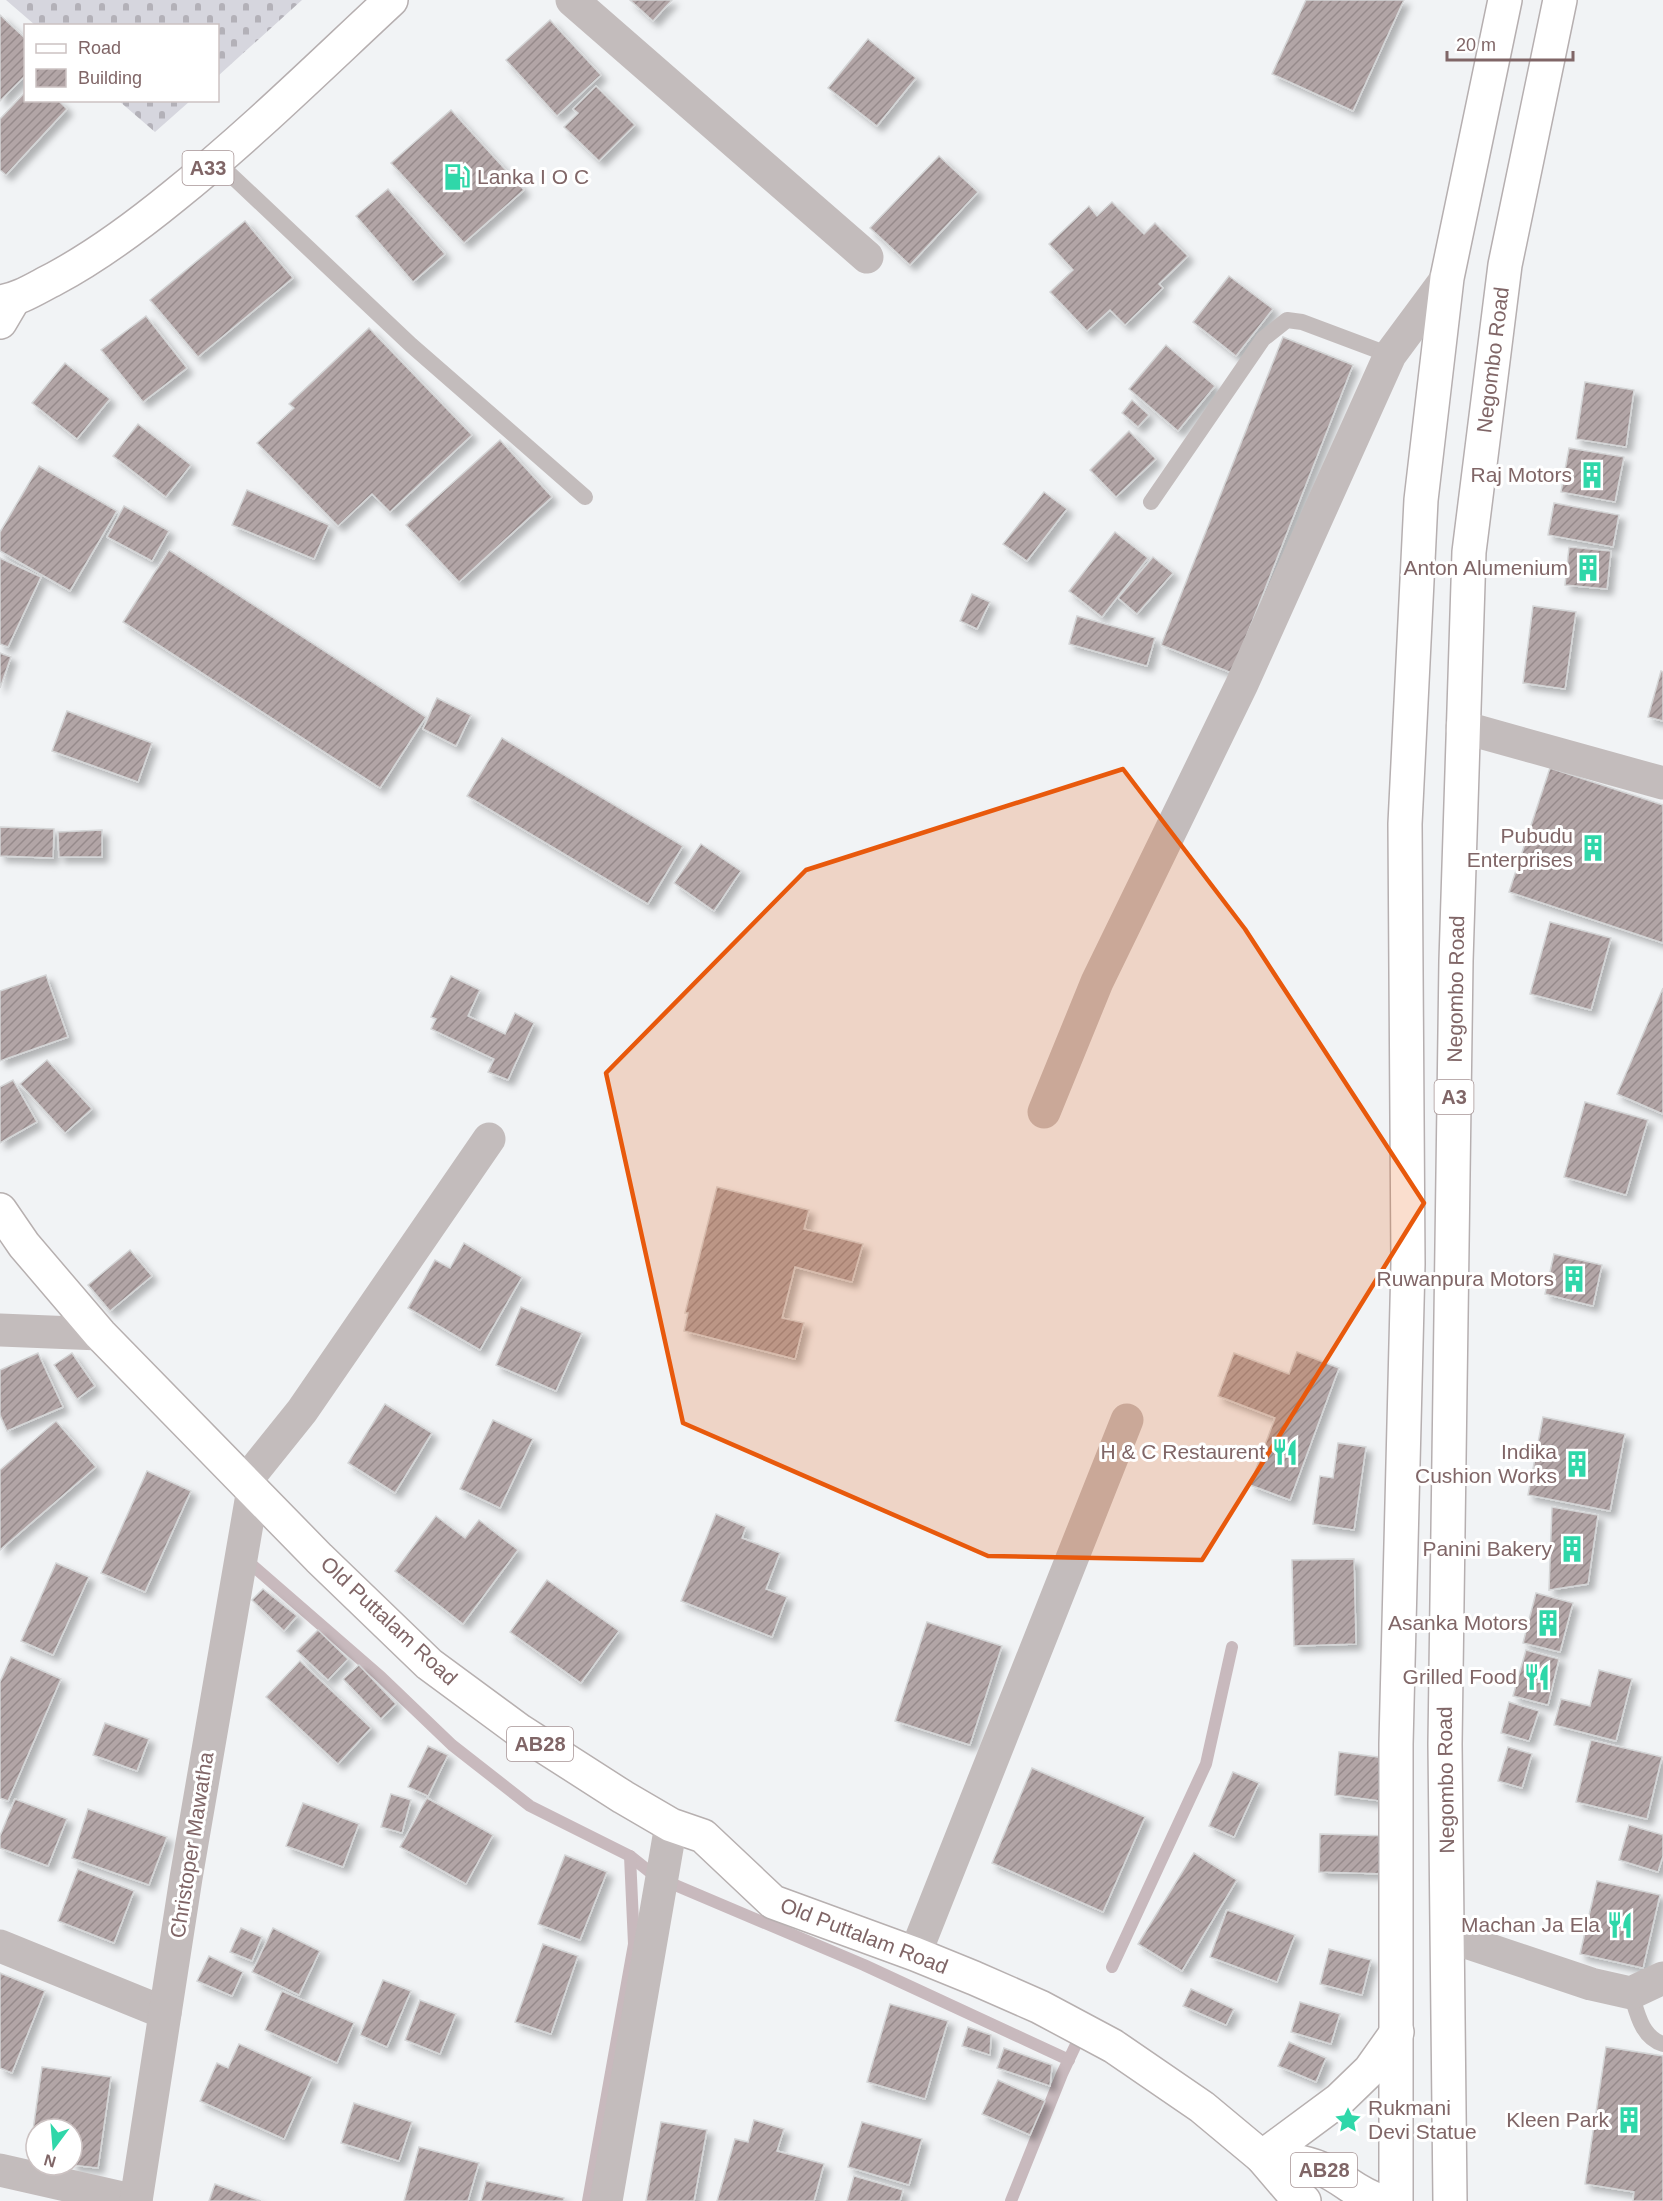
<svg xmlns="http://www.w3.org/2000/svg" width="1663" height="2201" viewBox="0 0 1663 2201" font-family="Arial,sans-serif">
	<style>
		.cemetery { fill: url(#cemetery-stones) }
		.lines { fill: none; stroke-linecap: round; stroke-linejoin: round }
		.stream { stroke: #c8b9bd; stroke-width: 12 }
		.building { fill: url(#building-hatch); stroke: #d4d5d6; stroke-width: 1.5; filter: url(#shadow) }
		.primary-casing { stroke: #b7b0b0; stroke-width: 36 }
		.trunk-casing { stroke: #b6afb0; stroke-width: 36 }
		.service { stroke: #c3bcbc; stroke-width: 16 }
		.minor { stroke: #c3bcbc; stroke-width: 33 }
		.primary { stroke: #fff; stroke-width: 33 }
		.trunk { stroke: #fff; stroke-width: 33 }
		.marked { fill: #e8590c; fill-opacity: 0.2; stroke: #e8590c; stroke-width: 4.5; stroke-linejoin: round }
		.labels { text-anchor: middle; stroke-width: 6; stroke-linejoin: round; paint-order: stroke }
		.shield { fill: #fff; stroke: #a69495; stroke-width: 1.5 }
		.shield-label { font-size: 20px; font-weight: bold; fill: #806667 }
		.poi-label { font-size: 21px; fill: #806667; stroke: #fff; text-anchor: end }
		.street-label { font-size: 21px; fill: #806667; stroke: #fff }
	</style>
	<defs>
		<pattern id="cemetery-stones" width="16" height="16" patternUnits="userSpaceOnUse" patternTransform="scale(1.5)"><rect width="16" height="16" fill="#d6d6de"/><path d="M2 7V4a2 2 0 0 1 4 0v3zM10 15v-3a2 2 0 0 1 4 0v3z" fill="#b3b1b8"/></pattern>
		<pattern id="building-hatch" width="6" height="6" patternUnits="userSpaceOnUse" patternTransform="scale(1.5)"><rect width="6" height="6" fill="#b2a5a6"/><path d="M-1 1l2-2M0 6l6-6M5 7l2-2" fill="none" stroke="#968a8b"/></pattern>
		<filter id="shadow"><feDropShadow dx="5.5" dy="5.5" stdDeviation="3" flood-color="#0004"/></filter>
	</defs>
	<rect width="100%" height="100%" fill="#f1f3f5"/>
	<g class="cemetery">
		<polygon points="6,0 302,0 218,76 218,26 35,25"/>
		<polygon points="119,101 119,100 190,101 155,132"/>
	</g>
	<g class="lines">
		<g class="stream">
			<polyline points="245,1559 381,1677 452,1745 530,1806 630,1856 650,1872"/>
			<polyline points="675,1885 864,1965 1069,2060"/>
			<polyline points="1112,1967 1206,1764 1232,1647"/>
			<polyline points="588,2201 634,1944 630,1856"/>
			<polyline points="1011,2201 1062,2074 1080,2036"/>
		</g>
	</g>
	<g class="building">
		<polygon points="630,0 672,0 653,21"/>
		<polygon points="1306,0 1404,0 1353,111 1272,74"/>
		<polygon points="0,15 26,39 26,75 0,101"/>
		<polygon points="550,20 601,75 557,116 506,60"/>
		<polygon points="868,39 916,78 877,126 828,88"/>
		<polygon points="596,86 635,125 599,161 564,127 578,113 573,109"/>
		<polygon points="26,91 26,100 58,100 67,109 6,175 0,170 0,119"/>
		<polygon points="451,110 524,190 464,243 391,163"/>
		<polygon points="939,156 978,192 910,265 870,228"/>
		<polygon points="388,189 445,254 413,282 356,216"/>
		<polygon points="1112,202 1144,234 1155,223 1188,256 1159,284 1163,288 1125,325 1110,310 1087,331 1050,292 1073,270 1049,244 1089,206 1097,216"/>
		<polygon points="245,221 293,278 198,357 150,300"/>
		<polygon points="1229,276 1273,309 1236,356 1193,322"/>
		<polygon points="146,316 187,368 143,402 101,350"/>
		<polygon points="369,328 472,435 390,512 372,494 338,526 257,443 294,408 289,404"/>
		<polygon points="1283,337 1353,365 1232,673 1161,645"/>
		<polygon points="1166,345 1215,386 1178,431 1129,389"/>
		<polygon points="65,363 110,399 77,439 32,403"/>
		<polygon points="1585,382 1634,390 1626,447 1576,439"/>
		<polygon points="1132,400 1149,415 1138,427 1122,413"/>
		<polygon points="138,424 191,465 166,497 113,456"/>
		<polygon points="1129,431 1156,459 1116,497 1090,470"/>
		<polygon points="500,440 552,497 459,582 406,525"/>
		<polygon points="1569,448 1624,457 1615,502 1561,492"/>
		<polygon points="39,466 117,511 70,591 0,551 0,532"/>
		<polygon points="247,490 329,525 314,559 232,525"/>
		<polygon points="1044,492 1067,509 1027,561 1003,544"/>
		<polygon points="1554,503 1619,515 1613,547 1548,535"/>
		<polygon points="124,506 169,531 152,561 107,537"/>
		<polygon points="1115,532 1148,558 1102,617 1069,591"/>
		<polygon points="1569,547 1611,551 1607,589 1565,585"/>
		<polygon points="169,550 426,717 380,788 123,622"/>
		<polygon points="1153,557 1173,573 1137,614 1118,598"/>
		<polygon points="0,558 41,577 8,647 0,644"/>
		<polygon points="972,594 990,602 977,629 960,621"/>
		<polygon points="1533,606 1576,612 1565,689 1523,683"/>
		<polygon points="1077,616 1155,638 1147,666 1069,644"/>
		<polygon points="0,653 11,657 0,688"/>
		<polygon points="1661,671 1663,672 1663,721 1648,717"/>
		<polygon points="437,698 471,715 456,746 423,729"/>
		<polygon points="67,711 152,743 138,782 52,751"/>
		<polygon points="502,738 683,846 648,904 467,796"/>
		<polygon points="1550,768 1663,805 1663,943 1509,892"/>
		<polygon points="0,827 54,829 53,858 0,856"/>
		<polygon points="102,830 102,857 59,857 58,832"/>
		<polygon points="701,844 741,871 714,911 674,883"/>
		<polygon points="1550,922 1611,938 1591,1010 1530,994"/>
		<polygon points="46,975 68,1037 0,1061 0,991"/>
		<polygon points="451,976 480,990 468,1016 505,1034 515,1013 534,1023 508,1080 488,1072 494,1059 431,1029 436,1019 431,1017"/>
		<polygon points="1663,988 1663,1114 1617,1094"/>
		<polygon points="47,1060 92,1109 65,1133 20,1084"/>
		<polygon points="13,1080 37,1122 0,1143 0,1087"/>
		<polygon points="1585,1102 1648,1120 1626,1195 1564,1177"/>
		<polygon points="717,1187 809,1210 804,1229 863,1244 852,1282 795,1267 782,1318 804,1323 795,1359 684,1331 688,1313 685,1313"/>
		<polygon points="464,1243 522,1277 480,1350 408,1308 435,1260 450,1268"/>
		<polygon points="130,1250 152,1276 110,1311 88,1285"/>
		<polygon points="1554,1254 1602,1265 1593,1306 1545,1294"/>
		<polygon points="521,1307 582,1333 556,1391 496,1365"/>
		<polygon points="1297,1352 1339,1368 1290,1500 1250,1485 1275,1418 1218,1396 1234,1353 1289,1374"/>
		<polygon points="38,1353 63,1407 7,1431 0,1415 0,1370"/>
		<polygon points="72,1353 95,1386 77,1399 54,1365"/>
		<polygon points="385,1404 432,1433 395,1493 348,1463"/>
		<polygon points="1543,1417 1625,1434 1610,1511 1528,1495"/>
		<polygon points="493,1420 533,1439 500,1508 460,1489"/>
		<polygon points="56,1421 96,1467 0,1550 0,1470"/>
		<polygon points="1338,1443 1366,1447 1354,1530 1313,1524 1320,1476 1333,1478"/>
		<polygon points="147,1471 191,1491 145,1592 101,1573"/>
		<polygon points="1552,1507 1598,1515 1588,1584 1549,1590"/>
		<polygon points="716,1514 746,1527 742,1538 780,1553 766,1589 787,1597 772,1637 681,1601"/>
		<polygon points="436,1516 465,1538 479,1520 518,1550 463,1624 395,1571"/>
		<polygon points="1354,1559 1356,1644 1294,1646 1292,1560"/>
		<polygon points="56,1563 89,1577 53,1655 21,1641"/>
		<polygon points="547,1580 619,1631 581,1683 510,1632"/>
		<polygon points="263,1589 297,1616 284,1631 252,1600"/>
		<polygon points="1536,1593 1573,1603 1560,1652 1523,1643"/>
		<polygon points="927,1622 1002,1646 970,1745 895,1721"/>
		<polygon points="318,1630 348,1659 328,1680 297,1651"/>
		<polygon points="1526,1650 1559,1659 1548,1705 1513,1696"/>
		<polygon points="11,1657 61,1679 8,1801 0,1798 0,1682"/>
		<polygon points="300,1661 371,1728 338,1764 266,1697"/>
		<polygon points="359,1665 396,1704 381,1719 343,1679"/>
		<polygon points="1599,1670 1632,1679 1616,1741 1554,1725 1561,1699 1590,1706"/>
		<polygon points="1509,1702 1539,1711 1529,1741 1501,1733"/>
		<polygon points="105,1723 149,1739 137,1771 93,1755"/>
		<polygon points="1591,1740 1662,1757 1647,1819 1576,1802"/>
		<polygon points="428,1746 448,1755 428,1796 408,1787"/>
		<polygon points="1508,1747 1532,1754 1522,1788 1498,1781"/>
		<polygon points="1339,1752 1385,1758 1381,1801 1335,1795"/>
		<polygon points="1032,1768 1145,1817 1103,1912 992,1863"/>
		<polygon points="1233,1772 1259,1783 1234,1837 1209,1826"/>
		<polygon points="391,1794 411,1800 402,1833 381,1827"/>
		<polygon points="427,1798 493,1835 466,1884 400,1847"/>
		<polygon points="15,1799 67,1819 48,1866 0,1848 0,1836"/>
		<polygon points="303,1803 359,1824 343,1867 286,1846"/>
		<polygon points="88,1809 167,1837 149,1885 72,1858"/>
		<polygon points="1629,1825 1663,1835 1663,1856 1658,1872 1619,1860"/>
		<polygon points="1320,1834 1389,1836 1389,1874 1319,1872"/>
		<polygon points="1194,1853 1237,1880 1182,1971 1138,1944"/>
		<polygon points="565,1855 607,1872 580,1940 538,1924"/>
		<polygon points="78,1869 134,1891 114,1943 58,1921"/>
		<polygon points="1597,1881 1660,1895 1643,1968 1580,1954"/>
		<polygon points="1227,1910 1295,1935 1277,1982 1210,1957"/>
		<polygon points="241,1928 262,1937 252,1961 230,1952"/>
		<polygon points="273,1928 320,1951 299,1995 252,1972"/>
		<polygon points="543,1944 578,1956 551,2034 515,2022"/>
		<polygon points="1329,1949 1371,1960 1362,1995 1320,1984"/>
		<polygon points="209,1956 243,1972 232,1996 197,1981"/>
		<polygon points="0,1973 45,1991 12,2073 0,2068"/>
		<polygon points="383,1980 411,1991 387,2047 360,2035"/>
		<polygon points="1191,1989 1234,2009 1226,2025 1183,2006"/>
		<polygon points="282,1991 354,2023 337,2063 265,2030"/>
		<polygon points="420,2000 456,2014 440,2054 405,2040"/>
		<polygon points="1300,2002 1340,2014 1331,2044 1291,2032"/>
		<polygon points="890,2004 948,2021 925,2099 867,2082"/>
		<polygon points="968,2027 991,2035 990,2055 962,2046"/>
		<polygon points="1289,2042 1326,2058 1316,2082 1278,2066"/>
		<polygon points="239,2044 312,2077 284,2139 200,2101 217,2063 228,2068"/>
		<polygon points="1606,2047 1663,2056 1663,2201 1633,2201 1634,2192 1585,2184"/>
		<polygon points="1004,2048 1052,2065 1050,2086 997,2068"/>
		<polygon points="42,2067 111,2077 98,2168 72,2165 72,2129 36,2129 36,2159 29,2158"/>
		<polygon points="998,2080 1045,2101 1030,2135 982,2114"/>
		<polygon points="354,2103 412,2122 399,2161 341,2143"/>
		<polygon points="754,2120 784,2129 777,2151 824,2164 814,2201 717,2201 735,2139 748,2142"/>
		<polygon points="661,2122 707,2130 694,2201 646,2201"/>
		<polygon points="862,2122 922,2139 909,2185 848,2167"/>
		<polygon points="419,2147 479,2163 468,2201 404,2201"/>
		<polygon points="854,2176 903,2190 900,2201 847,2201"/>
		<polygon points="486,2181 564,2198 563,2201 481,2201"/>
		<polygon points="215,2184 261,2201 209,2201"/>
	</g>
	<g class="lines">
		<defs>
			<g id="primary">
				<polyline points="0,322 13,300"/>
				<polyline points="0,1210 24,1245 100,1334 319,1558 429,1664 520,1731 623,1797 671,1825 703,1836 773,1902 915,1954 974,1978 1040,2007 1113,2046 1202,2107 1262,2157 1297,2198 1304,2201"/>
				<polyline points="1262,2157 1339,2100 1370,2070 1397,2032"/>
				<path d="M 1262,2157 C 1282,2159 1303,2161 1322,2169 C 1343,2178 1358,2195 1381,2201"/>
			</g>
			<g id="trunk">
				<path d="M 0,302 C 20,299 36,288 54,279 C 97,256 136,227 174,196 C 250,135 320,66 391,0"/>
				<polyline points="1396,2201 1396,1744 1408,1264 1405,824 1421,500 1447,278 1505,0"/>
				<polyline points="1450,2201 1445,1744 1456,961 1469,552 1505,265 1560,0"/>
			</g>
		</defs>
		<use href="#primary" class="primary-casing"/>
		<use href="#trunk" class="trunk-casing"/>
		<g class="service">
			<polyline points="216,161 411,345 585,497"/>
			<polyline points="1151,502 1263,339 1287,320 1302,322 1390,355"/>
			<path d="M 1631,1993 C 1637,2012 1641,2037 1663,2044"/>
		</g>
		<g class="minor">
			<polyline points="572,0 867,257"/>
			<polyline points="1462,727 1663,783"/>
			<polyline points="1044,1112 1097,982 1242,684 1390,355 1447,278"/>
			<polyline points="0,1330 100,1334"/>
			<polyline points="245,1482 302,1411 489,1139"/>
			<polyline points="1448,1936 1591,1984 1631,1993 1663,1978"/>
			<polyline points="0,1946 165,2013"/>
			<polyline points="915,1954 1127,1420"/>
			<polyline points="0,2170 136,2201"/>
			<polyline points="136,2201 186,1878 253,1489"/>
			<polyline points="606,2201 671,1825"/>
		</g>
		<use href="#primary" class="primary"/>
		<use href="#trunk" class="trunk"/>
	</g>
	<path class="marked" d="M 1123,769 L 1245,929 L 1424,1203 L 1202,1560 L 988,1556 L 683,1423 L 606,1073 L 806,870 Z"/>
	<defs>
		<symbol id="fuel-bare" viewBox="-9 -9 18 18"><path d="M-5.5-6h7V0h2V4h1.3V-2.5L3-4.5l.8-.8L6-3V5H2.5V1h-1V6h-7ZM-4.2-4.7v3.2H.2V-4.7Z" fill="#2fd7a9" stroke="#fff" stroke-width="2.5" paint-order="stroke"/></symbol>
		<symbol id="building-bare" viewBox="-9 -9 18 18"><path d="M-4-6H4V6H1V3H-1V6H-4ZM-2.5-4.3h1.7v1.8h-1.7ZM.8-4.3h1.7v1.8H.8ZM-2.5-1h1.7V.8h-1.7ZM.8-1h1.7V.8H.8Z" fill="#2fd7a9" stroke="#fff" stroke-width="2.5" paint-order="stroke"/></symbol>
		<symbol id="restaurant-bare" viewBox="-9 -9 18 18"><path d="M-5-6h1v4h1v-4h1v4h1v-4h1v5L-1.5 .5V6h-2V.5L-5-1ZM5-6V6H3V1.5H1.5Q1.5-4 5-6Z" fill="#2fd7a9" stroke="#fff" stroke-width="2.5" paint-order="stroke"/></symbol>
		<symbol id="sight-bare" viewBox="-9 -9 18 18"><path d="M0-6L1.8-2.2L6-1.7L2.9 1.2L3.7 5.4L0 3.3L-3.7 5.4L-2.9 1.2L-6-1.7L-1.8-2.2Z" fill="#2fd7a9" stroke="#fff" stroke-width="2.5" paint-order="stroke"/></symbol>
	</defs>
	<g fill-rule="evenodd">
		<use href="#fuel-bare" x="438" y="158" width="38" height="38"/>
		<use href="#building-bare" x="1573" y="456" width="38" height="38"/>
		<use href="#building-bare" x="1569" y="549" width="38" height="38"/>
		<use href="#building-bare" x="1574" y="829" width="38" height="38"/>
		<use href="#building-bare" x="1555" y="1260" width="38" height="38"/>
		<use href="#restaurant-bare" x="1266" y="1433" width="38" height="38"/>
		<use href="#building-bare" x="1558" y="1445" width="38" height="38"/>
		<use href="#building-bare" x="1553" y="1530" width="38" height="38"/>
		<use href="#building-bare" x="1529" y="1604" width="38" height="38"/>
		<use href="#restaurant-bare" x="1518" y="1658" width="38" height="38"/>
		<use href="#restaurant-bare" x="1601" y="1906" width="38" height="38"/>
		<use href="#sight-bare" x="1329" y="2101" width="38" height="38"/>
		<use href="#building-bare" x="1610" y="2101" width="38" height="38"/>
	</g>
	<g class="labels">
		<g class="shield">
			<rect x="182.5" y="151" width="51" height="34" rx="4.5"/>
			<rect x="1434.5" y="1080" width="39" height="34" rx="4.5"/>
			<rect x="507" y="1727" width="66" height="34" rx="4.5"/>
			<rect x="1291" y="2153" width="66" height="34" rx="4.5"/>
		</g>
		<g class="shield-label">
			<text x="208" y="175">A33</text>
			<text x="1454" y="1104">A3</text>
			<text x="540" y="1751">AB28</text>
			<text x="1324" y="2177">AB28</text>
		</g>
		<g class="poi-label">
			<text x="477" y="184" text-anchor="start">Lanka I O C</text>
			<text x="1572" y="482">Raj Motors</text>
			<text x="1568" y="575">Anton Alumenium</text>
			<text x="1573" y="843">Pubudu<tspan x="1573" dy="24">Enterprises</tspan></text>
			<text x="1554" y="1286">Ruwanpura Motors</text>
			<text x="1265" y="1459">H &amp; C Restaurent</text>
			<text x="1557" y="1459">Indika<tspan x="1557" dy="24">Cushion Works</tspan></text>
			<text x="1552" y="1556">Panini Bakery</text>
			<text x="1528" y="1630">Asanka Motors</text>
			<text x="1517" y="1684">Grilled Food</text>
			<text x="1600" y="1932">Machan Ja Ela</text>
			<text x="1368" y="2115" text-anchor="start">Rukmani<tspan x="1368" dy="24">Devi Statue</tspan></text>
			<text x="1609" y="2127">Kleen Park</text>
		</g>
		<g class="street-label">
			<text transform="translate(1493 360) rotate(-83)" y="7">Negombo Road</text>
			<text transform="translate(1456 989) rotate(-89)" y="7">Negombo Road</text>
			<text transform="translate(389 1621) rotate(43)" y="7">Old Puttalam Road</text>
			<text transform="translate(1446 1780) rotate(-91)" y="7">Negombo Road</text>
			<text transform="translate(192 1845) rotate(-81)" y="7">Christoper Mawatha</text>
			<text transform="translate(864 1936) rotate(21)" y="7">Old Puttalam Road</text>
		</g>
	</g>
	<rect x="24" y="24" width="195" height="78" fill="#ffffff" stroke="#ccc2c2" stroke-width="1.5"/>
	<rect x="36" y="44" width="30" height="9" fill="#ffffff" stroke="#ccc2c2" stroke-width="1.5"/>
	<text x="78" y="54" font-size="18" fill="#806667">Road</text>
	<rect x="36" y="69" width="30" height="18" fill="url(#building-hatch)" stroke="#ccc2c2" stroke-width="1.5"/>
	<text x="78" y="84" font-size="18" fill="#806667">Building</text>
	<g transform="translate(54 2147) rotate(196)"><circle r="28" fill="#ffffff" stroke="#ccc2c2" stroke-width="1.5"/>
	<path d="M0-4.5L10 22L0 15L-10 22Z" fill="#2fd7a9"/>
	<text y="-9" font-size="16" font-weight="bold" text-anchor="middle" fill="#806667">N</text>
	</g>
	<path d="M1447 51v9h126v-9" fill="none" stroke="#806667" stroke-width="3"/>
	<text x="1456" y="51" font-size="18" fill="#806667" stroke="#ffffff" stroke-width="4.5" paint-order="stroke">20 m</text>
</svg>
